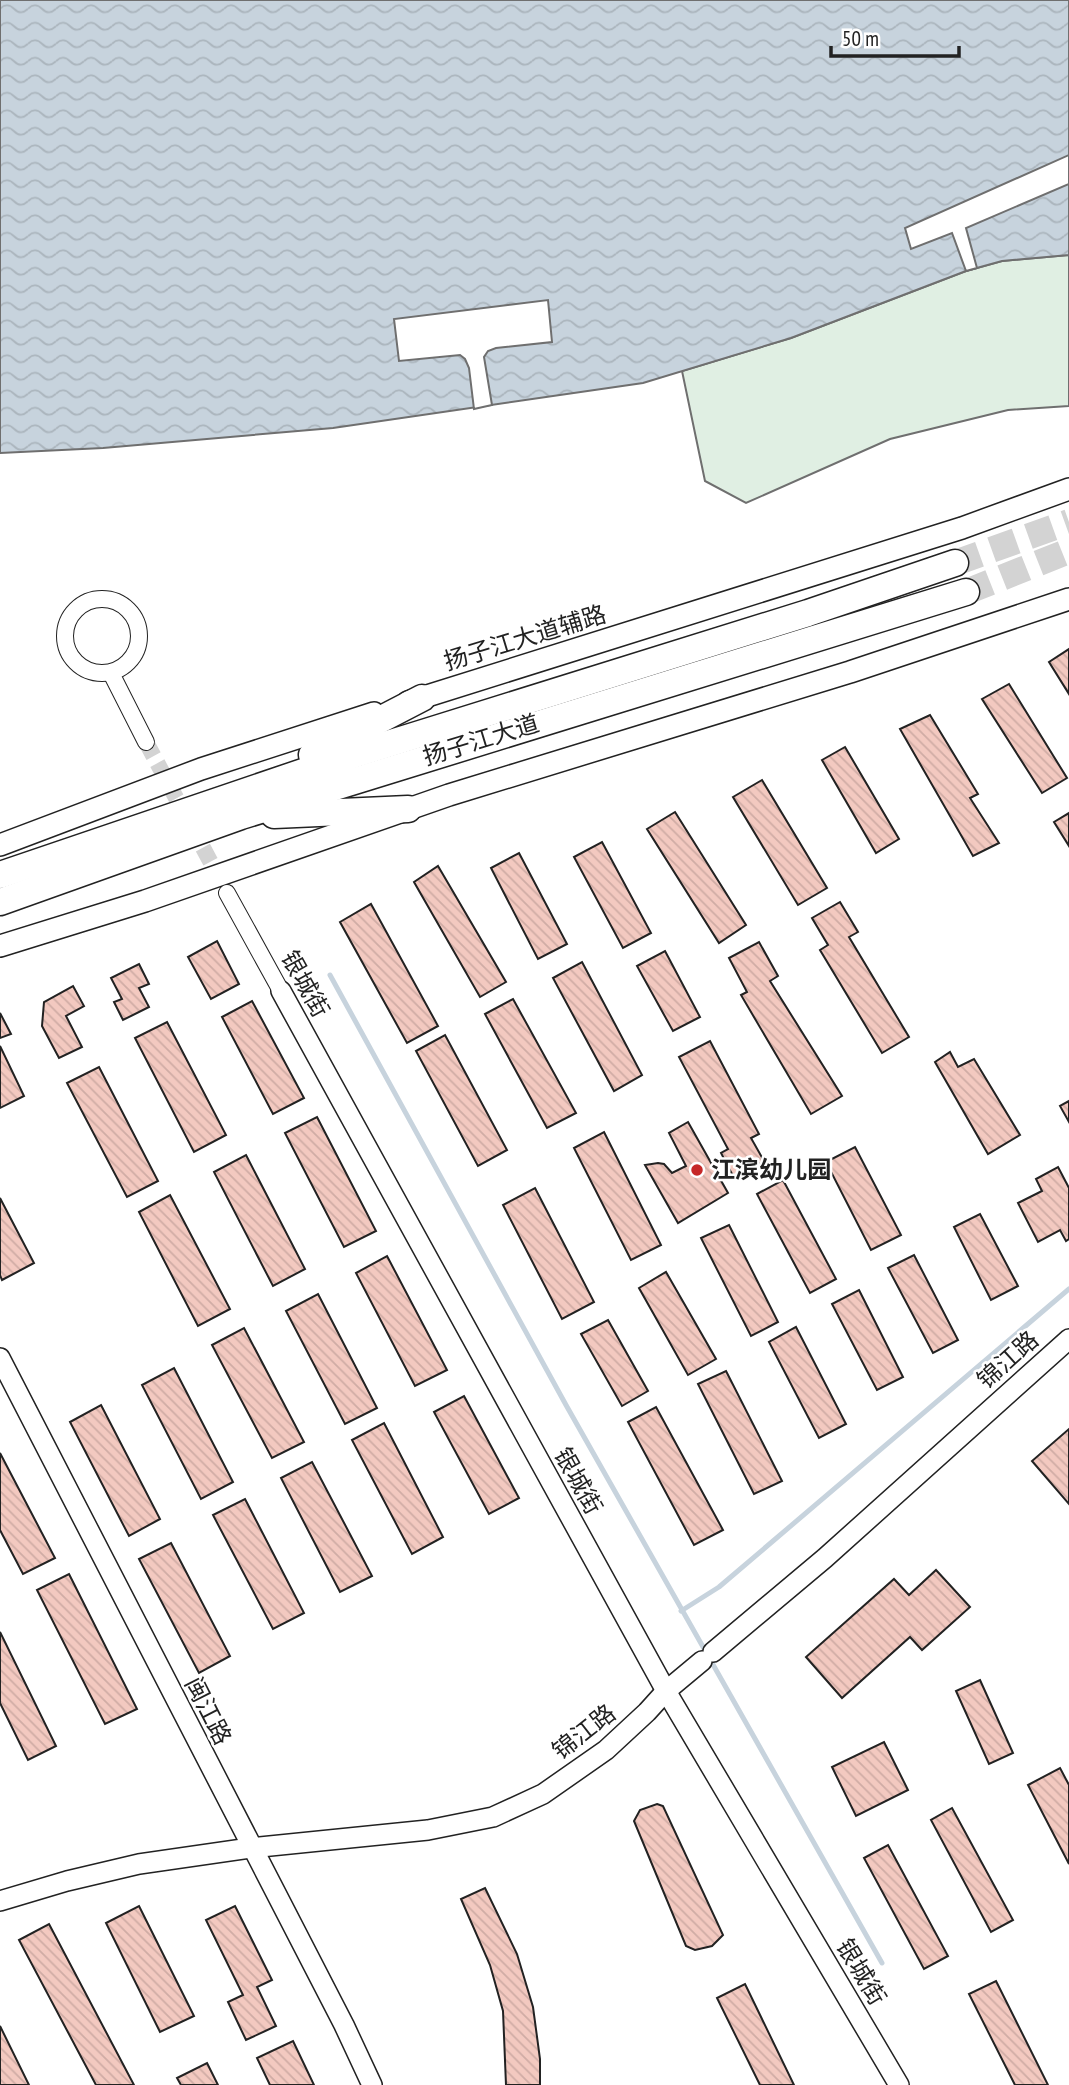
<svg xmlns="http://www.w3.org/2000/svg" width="1069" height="2085" viewBox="0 0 1069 2085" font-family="'PT Sans Narrow','Noto Sans SC',sans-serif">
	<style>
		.green { fill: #e0efe3; stroke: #6f6f6f; stroke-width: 2 }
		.water { fill: url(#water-waves); stroke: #6f6f6f; stroke-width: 2 }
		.pier { fill: #fff; stroke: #6f6f6f; stroke-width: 2 }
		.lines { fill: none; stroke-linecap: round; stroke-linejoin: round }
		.stream { stroke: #c7d3dd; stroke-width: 5 }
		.building { fill: url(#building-back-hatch); stroke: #222; stroke-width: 2 }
		.minor-tunnel { stroke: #d3d3d3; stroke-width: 16; stroke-dasharray: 16 8; stroke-linecap: butt }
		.trunk-tunnel { stroke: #d3d3d3; stroke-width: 26; stroke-dasharray: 26 13; stroke-linecap: butt }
		.minor-casing { stroke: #222; stroke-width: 18 }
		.tertiary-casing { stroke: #222; stroke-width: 22 }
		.secondary-casing { stroke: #222; stroke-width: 24 }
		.trunk-casing { stroke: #222; stroke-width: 29 }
		.minor { stroke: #fff; stroke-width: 16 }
		.tertiary { stroke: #fff; stroke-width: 19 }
		.secondary { stroke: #fff; stroke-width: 21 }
		.trunk { stroke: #fff; stroke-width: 26 }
		.poi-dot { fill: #c62828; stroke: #fff; stroke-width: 2.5 }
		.labels { text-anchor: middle; stroke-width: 5; stroke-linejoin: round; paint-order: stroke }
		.street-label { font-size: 24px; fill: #222; stroke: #fff }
		.poi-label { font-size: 24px; font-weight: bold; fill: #222; stroke: #fff; text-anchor: start }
	</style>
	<defs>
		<pattern id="water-waves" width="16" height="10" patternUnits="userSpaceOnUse" patternTransform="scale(1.75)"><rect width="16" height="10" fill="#c7d3dd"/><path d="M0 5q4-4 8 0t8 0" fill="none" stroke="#abb5bd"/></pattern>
		<pattern id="building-back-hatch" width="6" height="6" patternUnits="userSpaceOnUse" patternTransform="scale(1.75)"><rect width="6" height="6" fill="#f3c9c0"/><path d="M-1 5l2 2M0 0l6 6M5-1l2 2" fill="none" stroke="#d0aca5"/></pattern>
	</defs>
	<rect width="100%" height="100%" fill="#fff"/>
	<polygon class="green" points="1069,255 1069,406 1008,410 890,439 746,503 705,481 682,371 791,338 966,271 1002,261"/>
	<polygon class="water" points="0,0 1069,0 1069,255 1002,261 966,271 791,338 643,383 333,428 103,448 0,453"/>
	<g class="pier">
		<polygon points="1069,155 1069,184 966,228 977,268 966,271 952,233 911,249 905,228"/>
		<polygon points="548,300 552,342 496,348 488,351 484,357 492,405 474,409 469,368 465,359 460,355 399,361 394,319"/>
	</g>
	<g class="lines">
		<g class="stream">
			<polyline points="330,975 566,1405 882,1963"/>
			<polyline points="681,1611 719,1587 1069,1289"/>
		</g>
	</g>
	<g class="building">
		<polygon points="1069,649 1069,694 1049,662"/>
		<polygon points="1009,684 1067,778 1042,793 982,699"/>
		<polygon points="930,715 978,794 970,798 999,843 973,856 900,729"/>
		<polygon points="845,747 899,839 876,853 822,760"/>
		<polygon points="762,780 827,888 798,905 733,797"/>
		<polygon points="675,812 746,925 719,943 647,829"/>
		<polygon points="1069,813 1069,846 1054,822"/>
		<polygon points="602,842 651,933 623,948 574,857"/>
		<polygon points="519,853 567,944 538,959 491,868"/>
		<polygon points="438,866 506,982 480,997 414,882"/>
		<polygon points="840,902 858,932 849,937 909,1037 882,1053 820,950 828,945 812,918"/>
		<polygon points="371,904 438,1026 407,1043 340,922"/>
		<polygon points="217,941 239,984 211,999 188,957"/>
		<polygon points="759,942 778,976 770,981 842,1096 811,1114 741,995 747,992 729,958"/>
		<polygon points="665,951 700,1017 673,1031 637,966"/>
		<polygon points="582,962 642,1075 614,1091 553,978"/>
		<polygon points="139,964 149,984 139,988 149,1007 123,1020 114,1002 122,999 111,978"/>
		<polygon points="73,986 84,1006 66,1016 82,1047 59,1058 42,1026 44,1002"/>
		<polygon points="513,999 576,1113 547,1128 485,1014"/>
		<polygon points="252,1001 304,1098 273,1114 222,1017"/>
		<polygon points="0,1013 11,1034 0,1038"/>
		<polygon points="167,1022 226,1135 194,1152 135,1038"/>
		<polygon points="445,1035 507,1150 478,1166 416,1051"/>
		<polygon points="710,1041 759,1134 751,1138 764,1161 734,1178 721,1153 728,1149 679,1057"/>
		<polygon points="0,1046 24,1096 0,1108"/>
		<polygon points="950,1052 958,1067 974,1059 1020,1135 988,1154 935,1062"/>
		<polygon points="99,1067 158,1181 127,1197 67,1083"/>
		<polygon points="1069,1101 1069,1122 1060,1106"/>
		<polygon points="317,1117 376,1231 344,1247 285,1133"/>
		<polygon points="688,1122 728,1193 678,1223 645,1165 658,1163 664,1164 672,1173 686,1166 669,1133"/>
		<polygon points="604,1132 661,1245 631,1260 574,1148"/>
		<polygon points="855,1147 901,1235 871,1250 826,1162"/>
		<polygon points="246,1155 305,1269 273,1286 214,1172"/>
		<polygon points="1058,1167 1069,1188 1069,1239 1066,1241 1060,1230 1038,1242 1018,1203 1042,1191 1036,1179"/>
		<polygon points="783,1180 836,1279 810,1293 757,1194"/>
		<polygon points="535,1188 594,1302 562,1319 503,1205"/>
		<polygon points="170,1195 230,1309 198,1326 139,1212"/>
		<polygon points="0,1198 34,1263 2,1280 0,1275"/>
		<polygon points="980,1214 1018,1286 991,1300 954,1227"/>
		<polygon points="729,1225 778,1322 751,1336 701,1238"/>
		<polygon points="914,1255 958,1340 933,1353 888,1268"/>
		<polygon points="387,1256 447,1370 415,1386 356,1273"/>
		<polygon points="666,1272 716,1359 688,1375 639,1288"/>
		<polygon points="859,1290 903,1377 877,1390 832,1304"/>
		<polygon points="318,1294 377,1408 345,1424 286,1311"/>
		<polygon points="608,1320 648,1391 622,1406 581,1334"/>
		<polygon points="796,1327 846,1424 819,1438 769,1342"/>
		<polygon points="244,1328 304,1442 272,1458 212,1345"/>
		<polygon points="174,1368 233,1482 201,1499 142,1385"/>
		<polygon points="726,1371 782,1481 754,1494 698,1384"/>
		<polygon points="464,1396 519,1498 489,1514 434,1412"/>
		<polygon points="101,1405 160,1519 129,1536 70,1422"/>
		<polygon points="656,1407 723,1530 694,1545 628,1422"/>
		<polygon points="384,1423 443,1537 412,1554 352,1440"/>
		<polygon points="1069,1429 1069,1504 1032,1461"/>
		<polygon points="0,1453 55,1558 23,1574 0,1530"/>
		<polygon points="312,1462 372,1576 340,1592 281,1478"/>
		<polygon points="245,1499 304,1613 273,1629 213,1515"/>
		<polygon points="171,1543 230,1656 199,1673 139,1559"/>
		<polygon points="936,1570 970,1607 922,1650 910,1637 842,1698 806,1657 894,1579 909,1595"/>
		<polygon points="69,1574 137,1709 105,1724 37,1590"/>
		<polygon points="0,1632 56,1746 28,1760 0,1703"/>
		<polygon points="980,1680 1013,1753 989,1764 956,1691"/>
		<polygon points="884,1742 908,1790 856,1816 832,1767"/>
		<polygon points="1060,1768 1069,1785 1069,1864 1028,1785"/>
		<polygon points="657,1804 663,1806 723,1935 712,1946 695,1950 686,1946 634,1821 640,1810"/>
		<polygon points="952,1808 1013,1920 991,1932 931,1820"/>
		<polygon points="888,1845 948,1956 924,1969 864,1858"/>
		<polygon points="485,1888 517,1954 533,2007 540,2059 540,2085 506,2085 503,2011 490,1965 461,1899"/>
		<polygon points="139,1906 194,2016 160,2032 106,1923"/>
		<polygon points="235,1906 272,1980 257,1987 276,2026 246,2040 228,2002 243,1995 206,1920"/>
		<polygon points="49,1924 134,2085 96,2085 19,1940"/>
		<polygon points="996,1981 1048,2085 1015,2085 969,1994"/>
		<polygon points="745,1984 794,2085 760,2085 717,1998"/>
		<polygon points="0,2026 29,2085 0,2085"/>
		<polygon points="293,2041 314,2085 270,2085 257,2058"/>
		<polygon points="207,2063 218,2085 181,2085 177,2078"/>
	</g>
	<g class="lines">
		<polyline class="minor-tunnel" points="146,742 223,885"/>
		<g class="trunk-tunnel">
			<polyline points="955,563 1069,522"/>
			<polyline points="966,592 1069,551"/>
		</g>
		<defs>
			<g id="minor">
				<circle cx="102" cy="636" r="37"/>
				<polyline points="111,673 146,742"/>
				<polyline points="227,893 281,991"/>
			</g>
			<g id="tertiary">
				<polyline points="281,991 666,1691 899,2085"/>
				<polyline points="0,1358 344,2025 372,2085"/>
				<polyline points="713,1652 825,1558 1069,1339"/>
				<polyline points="0,1901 67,1881 139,1864 250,1848 428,1830 493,1817 543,1794 606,1750 647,1712 666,1691 702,1661"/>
			</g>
			<g id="secondary">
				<polyline points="408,702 962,528 1069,489"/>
				<polyline points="0,845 201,769 374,713"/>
				<polyline points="0,946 145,901 449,795 850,672 1069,599"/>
			</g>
			<g id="trunk">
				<polyline points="312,755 422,698"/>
				<polyline points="274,815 408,809"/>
				<polyline points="0,875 359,753 808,613 955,563"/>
				<polyline points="0,902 241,816 966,592"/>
			</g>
		</defs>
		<use href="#minor" class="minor-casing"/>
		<use href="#tertiary" class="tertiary-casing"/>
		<use href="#secondary" class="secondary-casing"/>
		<use href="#trunk" class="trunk-casing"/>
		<use href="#minor" class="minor"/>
		<use href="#tertiary" class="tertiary"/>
		<use href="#secondary" class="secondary"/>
		<use href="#trunk" class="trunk"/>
	</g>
	<circle class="poi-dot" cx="697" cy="1170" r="7"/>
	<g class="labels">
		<g class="street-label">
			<text transform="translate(525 638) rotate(-17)" y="8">扬子江大道辅路</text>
			<text transform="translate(481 740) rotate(-17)" y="8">扬子江大道</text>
			<text transform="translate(305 984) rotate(61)" y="8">银城街</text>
			<text transform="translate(1008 1360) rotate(-42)" y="8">锦江路</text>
			<text transform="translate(578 1481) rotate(61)" y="8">银城街</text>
			<text transform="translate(208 1711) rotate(63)" y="8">闽江路</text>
			<text transform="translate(584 1732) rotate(-38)" y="8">锦江路</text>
			<text transform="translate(861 1972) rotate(59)" y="8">银城街</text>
		</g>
		<g class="poi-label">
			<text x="711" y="1178">江滨幼儿园</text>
		</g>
	</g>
	<path d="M831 46v10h128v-10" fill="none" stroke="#222222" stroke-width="3.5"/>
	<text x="842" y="46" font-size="21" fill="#222222" stroke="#ffffff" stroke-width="5" paint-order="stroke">50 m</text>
</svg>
